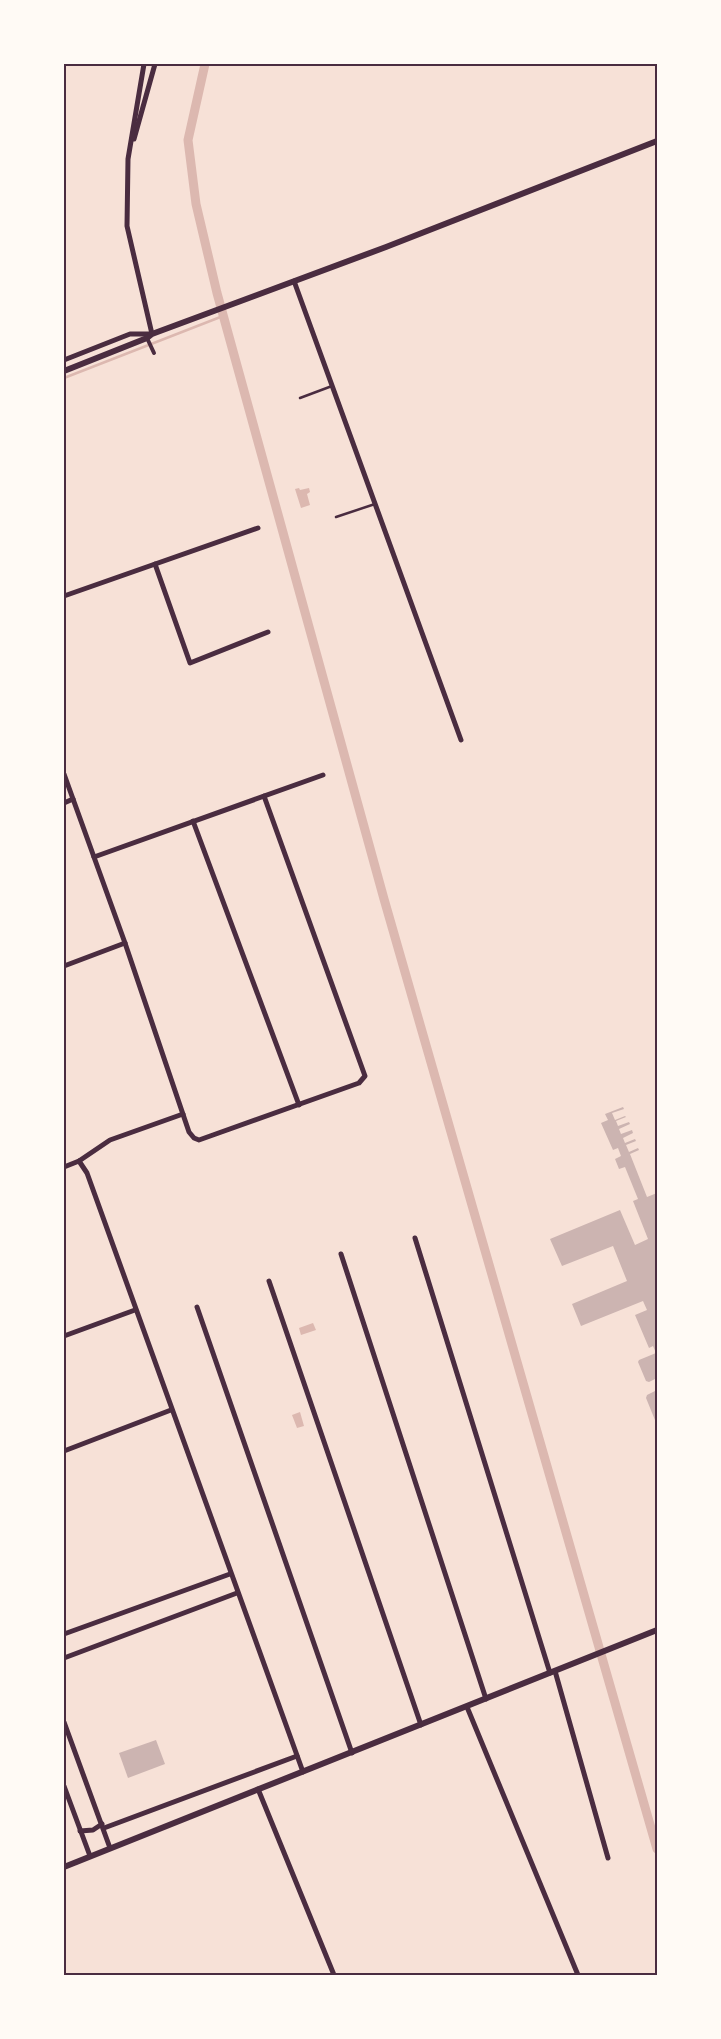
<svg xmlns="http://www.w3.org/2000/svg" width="721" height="2039" viewBox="0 0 721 2039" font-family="'PT Sans Narrow',sans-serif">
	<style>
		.water { fill: #dcb8b0 }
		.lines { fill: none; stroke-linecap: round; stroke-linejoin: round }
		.stream { stroke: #dcb8b0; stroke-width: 2.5 }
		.canal { stroke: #dcb8b0; stroke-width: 9 }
		.building { fill: #ccb4b1 }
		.service { stroke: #4a2c40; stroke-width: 2.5 }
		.pedestrian { stroke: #4a2c40; stroke-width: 4 }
		.minor { stroke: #4a2c40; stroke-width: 5 }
		.tertiary { stroke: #4a2c40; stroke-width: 6 }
		.neatline { fill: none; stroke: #4a2c40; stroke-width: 2 }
	</style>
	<rect width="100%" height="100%" fill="#f7e1d7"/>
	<g class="water">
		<polygon points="299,488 300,490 309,488 310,492 307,494 310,505 301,508 295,489"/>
		<polygon points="313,1323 316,1330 301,1335 299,1328"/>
		<polygon points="300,1412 304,1426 297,1428 292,1415"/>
	</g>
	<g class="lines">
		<polyline class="stream" points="64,378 223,316"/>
		<polyline class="canal" points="205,64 188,140 196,204 217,293 384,899 657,1849"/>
	</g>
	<g class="building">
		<polygon points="623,1107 624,1109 612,1113 615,1120 625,1116 626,1117 616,1121 618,1126 629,1122 630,1124 619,1129 621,1134 632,1130 633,1133 623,1138 625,1143 635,1139 636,1141 626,1145 629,1152 638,1148 639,1150 630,1154 647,1197 657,1193 657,1378 649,1382 646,1381 638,1362 639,1360 656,1353 653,1346 649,1348 635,1315 647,1310 643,1301 581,1326 572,1304 627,1281 613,1246 562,1266 550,1239 620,1210 635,1245 648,1239 633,1201 638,1199 625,1167 619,1169 615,1159 621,1156 618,1148 613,1150 601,1123 608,1120 605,1114"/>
		<polygon points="657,1390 657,1425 646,1398 647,1395"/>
		<polygon points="156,1740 165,1764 128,1778 119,1753"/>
	</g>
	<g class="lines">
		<g class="service">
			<polyline points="300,398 332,386"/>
			<polyline points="336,517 375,504"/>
		</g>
		<polyline class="pedestrian" points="147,338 154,353"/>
		<g class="minor">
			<polyline points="134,139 155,64"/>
			<polyline points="294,281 461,740"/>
			<polyline points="64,360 130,334 152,334 127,226 128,159 144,64"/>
			<polyline points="155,564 190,663 268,632"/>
			<polyline points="64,596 258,528"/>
			<polyline points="64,774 125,943 189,1132 194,1138 199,1140 359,1083 365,1076 264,796"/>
			<polyline points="64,803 73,799"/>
			<polyline points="193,821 299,1105"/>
			<polyline points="94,857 323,775"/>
			<polyline points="64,966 125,943"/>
			<polyline points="79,1161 87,1173 303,1772"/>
			<polyline points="64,1167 79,1161 110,1140 183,1114"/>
			<polyline points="415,1238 550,1673"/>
			<polyline points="341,1254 486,1699"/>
			<polyline points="269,1281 421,1725"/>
			<polyline points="197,1307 352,1753"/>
			<polyline points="64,1336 135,1310"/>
			<polyline points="64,1451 171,1410"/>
			<polyline points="64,1634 230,1574"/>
			<polyline points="64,1658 237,1593"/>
			<polyline points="555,1671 608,1858"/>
			<polyline points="467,1707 578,1975"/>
			<polyline points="64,1722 110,1848"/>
			<polyline points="64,1786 90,1856"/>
			<polyline points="258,1789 334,1975"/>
			<polyline points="104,1828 297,1756"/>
			<polyline points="80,1831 93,1830 102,1824"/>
		</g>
		<g class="tertiary">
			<polyline points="64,371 147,338 152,334 386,247 657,141"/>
			<polyline points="64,1867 657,1630"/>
		</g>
	</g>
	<rect width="721" height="2039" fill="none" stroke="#fffaf5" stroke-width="130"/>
	<rect x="65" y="65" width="591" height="1909" class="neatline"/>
</svg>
